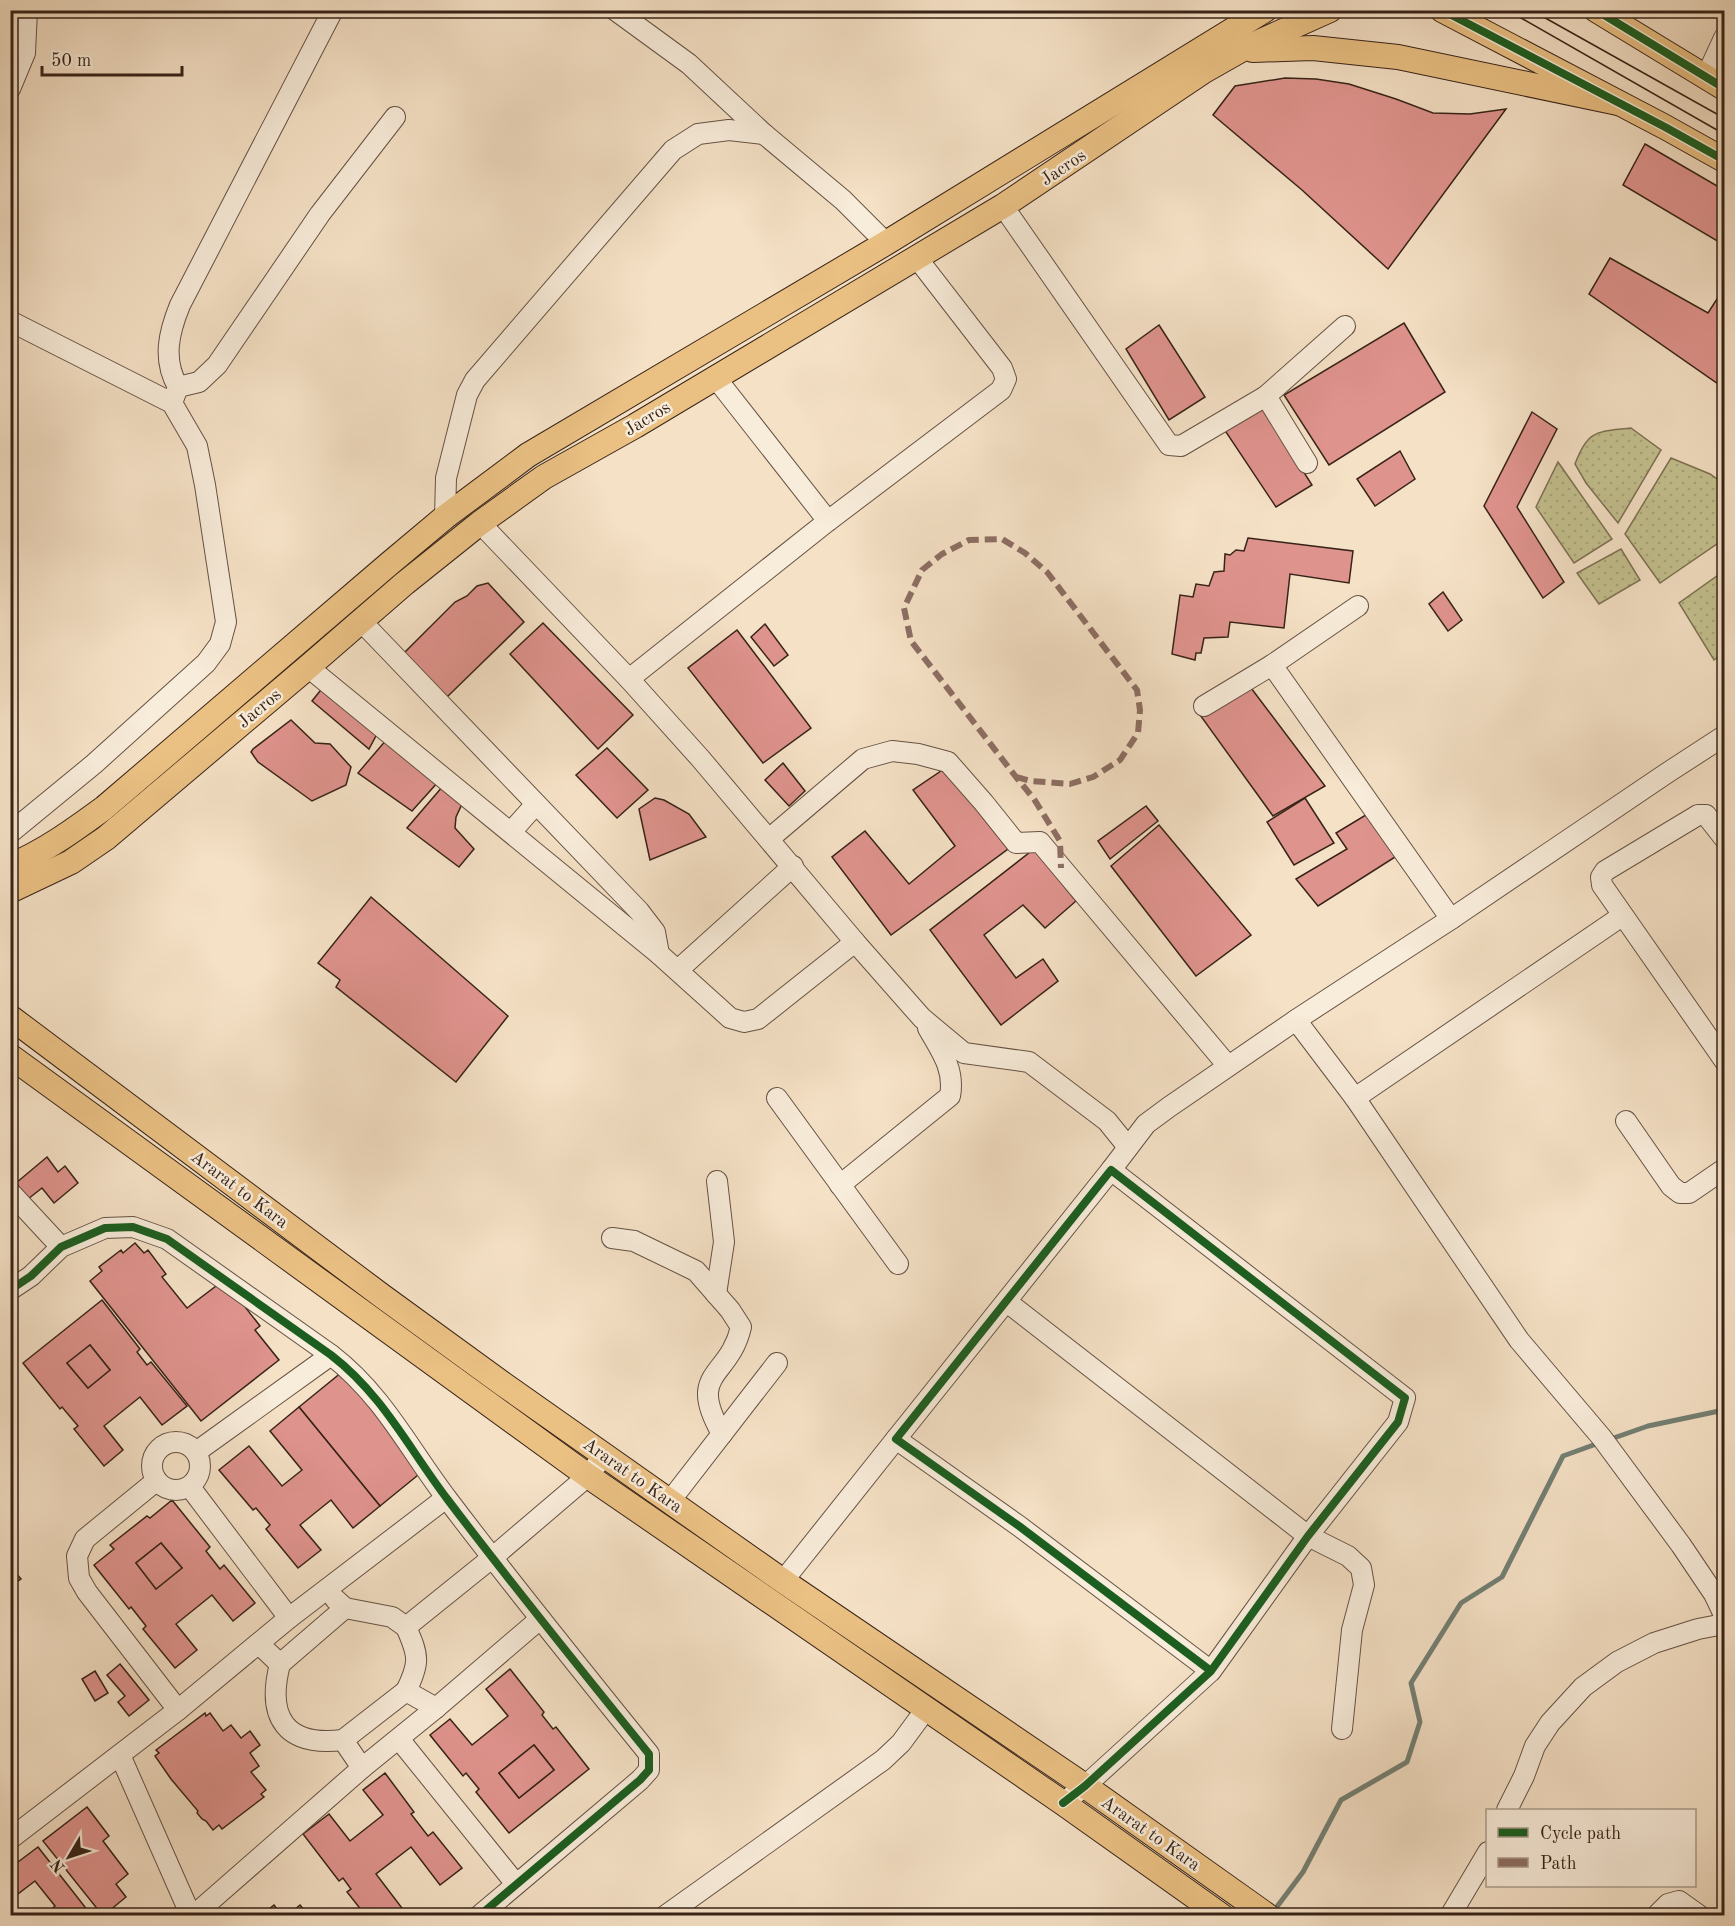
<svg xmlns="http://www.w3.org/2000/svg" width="1735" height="1926" viewBox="0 0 1735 1926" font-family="'Old Standard TT',serif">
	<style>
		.grass { fill: url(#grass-dots); stroke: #7e7254; stroke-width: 1.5 }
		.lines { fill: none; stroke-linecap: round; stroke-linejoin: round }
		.stream { stroke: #748074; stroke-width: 5 }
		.building { fill: #df938d; stroke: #372318; stroke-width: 1.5; fill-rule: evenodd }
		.minor-casing { stroke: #665244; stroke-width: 22 }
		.major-casing { stroke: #372318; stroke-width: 26 }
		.minor { stroke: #f8ecda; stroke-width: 20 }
		.major { stroke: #eac083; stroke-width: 24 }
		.tram { stroke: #372318; stroke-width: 1.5 }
		.quiet { stroke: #8d6e63; stroke-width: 6; stroke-dasharray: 12 6; stroke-linecap: butt }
		.cycleway-casing { stroke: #f8ecda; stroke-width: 11 }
		.cycleway { stroke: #1b5e20; stroke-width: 8 }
		.labels { text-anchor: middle; stroke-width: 5; stroke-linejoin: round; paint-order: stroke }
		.street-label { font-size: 18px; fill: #372318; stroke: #f8ecda }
	</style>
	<defs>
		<pattern id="grass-dots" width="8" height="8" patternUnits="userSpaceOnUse" patternTransform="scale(1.5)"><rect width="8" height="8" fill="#c4c190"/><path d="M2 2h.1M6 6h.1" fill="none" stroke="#a9a67b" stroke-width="1.8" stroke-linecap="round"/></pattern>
	</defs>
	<rect width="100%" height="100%" fill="#f5e1c6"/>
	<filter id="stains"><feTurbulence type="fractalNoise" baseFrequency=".00333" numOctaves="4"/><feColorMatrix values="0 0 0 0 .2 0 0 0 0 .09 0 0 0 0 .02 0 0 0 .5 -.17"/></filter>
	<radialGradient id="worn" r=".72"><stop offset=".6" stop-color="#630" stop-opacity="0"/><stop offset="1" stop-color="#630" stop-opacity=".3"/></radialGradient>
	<g class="grass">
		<path d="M 1631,428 L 1661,450 L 1618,523 L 1586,483 L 1575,464 C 1588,429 1597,432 1631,428 Z"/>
		<polygon points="1671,458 1710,474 1724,484 1724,539 1660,583 1625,534"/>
		<polygon points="1558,462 1612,539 1574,563 1536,507"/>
		<polygon points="1621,549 1640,580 1599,604 1577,573"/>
		<polygon points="1724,571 1724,653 1714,660 1679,603"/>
	</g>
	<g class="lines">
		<g class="stream">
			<polyline points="1608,1440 1648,1426 1724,1410"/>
			<polyline points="1273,1912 1303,1872 1341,1800 1407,1762 1420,1722 1411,1683 1461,1603 1502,1577 1563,1456 1599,1443"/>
		</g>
	</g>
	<g class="building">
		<polygon points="1285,78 1316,79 1349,84 1396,99 1433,113 1470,114 1506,109 1388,269 1302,190 1213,115 1235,86"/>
		<polygon points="1645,144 1724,190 1724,245 1623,185"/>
		<polygon points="1610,258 1708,313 1724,288 1724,388 1589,294"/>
		<polygon points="1404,323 1445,392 1329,465 1284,395"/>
		<polygon points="1159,325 1205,397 1169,420 1126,349"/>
		<polygon points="1257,398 1312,485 1276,507 1220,423"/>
		<polygon points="1532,412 1557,429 1517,507 1564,582 1543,598 1484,506"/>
		<polygon points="1400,451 1415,479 1375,506 1357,479"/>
		<polygon points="1248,538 1353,551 1349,583 1290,574 1284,628 1230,622 1228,637 1204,638 1201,653 1196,653 1195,660 1172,654 1180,595 1193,597 1196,584 1209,586 1214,572 1224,571 1225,554 1230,555 1236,550 1244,551"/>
		<polygon points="488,583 524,622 446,698 404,653 455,602 467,596 477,586"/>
		<polygon points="1443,592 1462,620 1448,631 1429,604"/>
		<polygon points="543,623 633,715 598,749 510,654"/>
		<polygon points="765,624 788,655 774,666 751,637"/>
		<polygon points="737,630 811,728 763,763 688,668"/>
		<polygon points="1242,676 1325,786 1273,816 1195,708"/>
		<polygon points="324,686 378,732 369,749 312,701"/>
		<polygon points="291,720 315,743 330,744 351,767 346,785 312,801 258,762 251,752 253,749"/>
		<polygon points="387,739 438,782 412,811 358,773"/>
		<polygon points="607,748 648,790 617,818 576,775"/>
		<polygon points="783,763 805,791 789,806 765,780"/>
		<polygon points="944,769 1008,849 891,935 832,857 865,831 909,884 955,846 913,790"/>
		<polygon points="443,786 463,802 456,817 455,828 474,849 459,867 407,828"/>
		<polygon points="655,798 664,800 689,814 706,837 650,860 639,809"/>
		<polygon points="1305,798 1334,843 1294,865 1267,822"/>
		<polygon points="1146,806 1158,821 1110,859 1098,841"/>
		<polygon points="1374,810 1403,852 1318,906 1296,879 1347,849 1336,833"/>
		<polygon points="1159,825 1251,935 1196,976 1111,866"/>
		<polygon points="1034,849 1076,901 1045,928 1023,905 984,935 1016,978 1043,959 1058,981 1001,1025 930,930"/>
		<polygon points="371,897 508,1016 456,1082 336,987 340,980 318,963"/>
		<polygon points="47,1157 58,1172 65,1166 78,1183 54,1203 42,1188 28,1199 16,1183"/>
		<polygon points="135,1243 144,1253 148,1250 166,1274 162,1277 187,1308 224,1280 260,1326 255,1330 279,1360 201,1421 90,1281 102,1271 99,1267 121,1250 123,1253"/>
		<path d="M 102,1300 L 140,1349 L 137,1352 L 147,1365 L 151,1362 L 187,1406 L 162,1425 L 140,1397 L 104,1426 L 123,1450 L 104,1466 L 74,1429 L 78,1426 L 62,1407 L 60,1409 L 23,1363 ZM 90,1345 L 110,1370 L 88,1388 L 67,1363 Z"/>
		<polygon points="90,1345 110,1370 88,1388 67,1363"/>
		<polygon points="342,1372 423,1471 380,1506 299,1407"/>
		<polygon points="299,1407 380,1506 353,1528 331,1500 300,1525 321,1550 298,1568 266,1529 270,1525 256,1508 253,1510 219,1470 249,1446 282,1486 302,1470 270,1431"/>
		<path d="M 172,1500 L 210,1547 L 206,1551 L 220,1569 L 224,1565 L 255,1603 L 233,1621 L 212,1595 L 176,1624 L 197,1650 L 175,1668 L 143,1629 L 146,1626 L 131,1607 L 129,1609 L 94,1565 L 114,1549 L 110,1545 L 147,1516 L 150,1518 ZM 161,1543 L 182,1568 L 156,1589 L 136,1563 Z"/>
		<polygon points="161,1543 182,1568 156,1589 136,1563"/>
		<polygon points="10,1567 21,1579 10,1587"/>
		<polygon points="120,1664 149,1700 129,1716 118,1702 125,1696 107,1675"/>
		<path d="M 510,1669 L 544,1712 L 542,1715 L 553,1729 L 556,1727 L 589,1769 L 509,1833 L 476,1792 L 479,1789 L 466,1773 L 463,1776 L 430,1735 L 450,1719 L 472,1745 L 508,1716 L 486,1689 ZM 534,1745 L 554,1770 L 519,1798 L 499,1773 Z"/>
		<polygon points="95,1671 108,1693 95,1701 82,1679"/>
		<polygon points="205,1713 206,1716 210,1713 223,1731 231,1725 241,1738 250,1731 260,1745 250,1753 259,1766 251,1772 266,1790 261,1794 264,1797 222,1829 219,1825 213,1830 206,1821 202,1819 197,1813 198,1811 171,1779 155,1756 159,1753 156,1750"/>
		<polygon points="534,1745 554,1770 519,1798 499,1773"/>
		<polygon points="385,1773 414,1812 411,1814 428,1836 433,1832 462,1868 440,1885 411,1847 376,1874 408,1916 366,1916 347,1892 351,1889 343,1878 339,1881 303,1834 329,1814 350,1841 383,1815 363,1790"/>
		<polygon points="87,1807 109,1836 103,1841 128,1874 116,1884 126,1897 103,1916 43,1841"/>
		<polygon points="38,1847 92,1916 67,1916 64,1911 59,1916 51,1916 48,1912 55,1906 35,1881 10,1900 10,1868"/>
		<polygon points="274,1905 282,1916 260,1916"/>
		<polygon points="300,1905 309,1916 287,1916"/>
	</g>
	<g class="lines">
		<defs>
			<g id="minor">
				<polyline points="615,10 689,64 764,134 843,200 886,243"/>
				<polyline points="1706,77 1724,38"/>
				<polyline points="10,89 25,53 27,10"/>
				<polyline points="1003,206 1169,445 1181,446 1266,396 1307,463"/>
				<polyline points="10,321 172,403 197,446 205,485 226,622 220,644 206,663 94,764 10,833"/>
				<polyline points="715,377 828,521"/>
				<polyline points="178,387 199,382 217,365 320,214 395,117"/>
				<polyline points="1266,396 1345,326"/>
				<path d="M 172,403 L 178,387 C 162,359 169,332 180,305 L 333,10"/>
				<polyline points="445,517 446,478 467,395 475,380 673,150 698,134 729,130 764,134"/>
				<polyline points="480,523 629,679 700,758 855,942 922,1018 964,1053 1029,1062 1107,1121 1128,1147"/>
				<polyline points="360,620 639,911 655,932 659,954"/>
				<polyline points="1272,665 1451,919"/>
				<polyline points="308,667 659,954 730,1018 744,1022 758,1019 855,942"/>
				<polyline points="629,679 828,521 1001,390 1006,379 1002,368 917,258"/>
				<polyline points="1204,706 1272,665 1358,606"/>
				<polyline points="511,832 536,804"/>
				<polyline points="1724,838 1706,815 1698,815 1605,871 1601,877 1602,885 1724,1060"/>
				<polyline points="769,839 863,759 892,751 918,754 948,762 984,803 1016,843 1040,842 1228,1066"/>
				<polyline points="678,970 793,866"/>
				<polyline points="1296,1020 1355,1098 1519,1340 1602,1438 1681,1545 1714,1594 1724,1615"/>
				<polyline points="777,1098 898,1264"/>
				<polyline points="1355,1098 1622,916"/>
				<polyline points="1626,1121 1671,1186 1680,1193 1689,1193 1724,1169"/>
				<polyline points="1111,1170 1146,1124 1169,1107 1296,1020 1451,919 1667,773 1724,736"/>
				<path d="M 840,1185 L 950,1096 C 955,1069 941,1051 928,1028"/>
				<polyline points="10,1192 61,1247"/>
				<path d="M 612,1238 L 634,1241 L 696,1271 L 730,1310 L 741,1327 C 729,1379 686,1371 722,1434"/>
				<path d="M 10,1290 L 31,1276 L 61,1247 L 105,1228 L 133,1227 L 167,1239 L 331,1355 C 383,1395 409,1449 448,1500 C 513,1586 581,1670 649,1754 L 649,1770 L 640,1780 L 479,1916"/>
				<polyline points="716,1294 724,1242 717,1181"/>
				<polyline points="1007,1302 1308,1536 1348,1556 1361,1568 1364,1585 1352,1630 1342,1729"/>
				<circle cx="176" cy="1466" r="24"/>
				<polyline points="196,1452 331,1355"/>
				<polyline points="156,1481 85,1539 77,1556 79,1578 87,1592 178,1710"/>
				<polyline points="190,1487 289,1618"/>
				<polyline points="670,1501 777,1363"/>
				<polyline points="783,1581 896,1439"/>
				<polyline points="345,1608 392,1617 406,1627 493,1557 588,1476 604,1455"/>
				<path d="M 406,1627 C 419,1656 420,1663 406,1691"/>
				<path d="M 259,1644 L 280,1664 C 266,1718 286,1747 343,1740"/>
				<polyline points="280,1664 345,1608 335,1599"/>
				<polyline points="399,1739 516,1884"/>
				<polyline points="120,1755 191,1916"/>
				<polyline points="362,1768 343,1740 406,1691 436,1708"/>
				<polyline points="1063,1803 1085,1786 1211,1671 1308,1536 1398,1422 1405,1398 1111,1170 896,1439 1019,1526 1211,1671"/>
				<polyline points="1507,1810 1524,1776 1535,1746 1550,1723 1583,1687 1617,1662 1654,1643 1698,1629 1724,1624"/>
				<polyline points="10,1839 178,1710 289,1618 446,1498"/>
				<polyline points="193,1916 362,1768 436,1708 540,1619"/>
				<polyline points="665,1916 883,1760 901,1743 926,1709"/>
				<polyline points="1450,1916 1488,1852"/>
				<polyline points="1656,1916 1668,1904 1679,1901 1700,1916"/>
			</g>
			<g id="major">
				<polyline points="1442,10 1665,127 1724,160"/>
				<polyline points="1596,10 1724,88"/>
				<polyline points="1253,50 1313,48 1398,57 1618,103"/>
				<path d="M 10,866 C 45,851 74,830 104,808 L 389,564 L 445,517 L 528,455 L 886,243 L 1265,10"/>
				<polyline points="10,891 71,862 106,838 308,667 405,583 480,523 544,477 635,426 1003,206 1204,71 1241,50 1330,10"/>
				<polyline points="10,1017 382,1296 503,1384 783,1581 1085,1786 1268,1916"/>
				<polyline points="10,1056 588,1476 1063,1803 1222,1916"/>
			</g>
		</defs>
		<use href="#minor" class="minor-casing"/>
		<use href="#major" class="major-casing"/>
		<use href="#minor" class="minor"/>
		<use href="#major" class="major"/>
		<g class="tram">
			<polyline points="1507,10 1724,134"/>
			<polyline points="1531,10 1724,118"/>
		</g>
		<polyline class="quiet" points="1016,777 1031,781 1070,784 1093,777 1120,760 1138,733 1140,710 1137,690 1047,572 1025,553 1002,539 969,540 942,554 922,570 904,608 911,641 1016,777 1034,799 1060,841 1061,868"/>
		<defs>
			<g id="cycleway">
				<polyline points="1442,10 1665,127 1724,160"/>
				<polyline points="1596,10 1724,88"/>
				<path d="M 10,1290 L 31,1276 L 61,1247 L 105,1228 L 133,1227 L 167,1239 L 331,1355 C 383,1395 409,1449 448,1500 C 513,1586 581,1670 649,1754 L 649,1770 L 640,1780 L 479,1916"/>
				<polyline points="1063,1803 1085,1786 1211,1671 1308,1536 1398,1422 1405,1398 1111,1170 896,1439 1019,1526 1211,1671"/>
			</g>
		</defs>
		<use href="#cycleway" class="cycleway-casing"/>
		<use href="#cycleway" class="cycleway"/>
	</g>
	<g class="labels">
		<g class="street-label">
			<text transform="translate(1063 167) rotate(-34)" y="6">Jacros</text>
			<text transform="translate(647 418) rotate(-31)" y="6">Jacros</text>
			<text transform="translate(259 708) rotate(-40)" y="6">Jacros</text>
			<text transform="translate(240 1189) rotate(37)" y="6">Ararat to Kara</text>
			<text transform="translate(633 1475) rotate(35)" y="6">Ararat to Kara</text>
			<text transform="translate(1151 1833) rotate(35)" y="6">Ararat to Kara</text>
		</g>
	</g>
	<rect width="1735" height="1926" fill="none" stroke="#f5e1c6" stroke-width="36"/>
	<rect x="12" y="12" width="1711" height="1902" fill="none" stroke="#372318" stroke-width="3"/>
	<rect x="18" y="18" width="1699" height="1890" fill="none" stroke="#372318" stroke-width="1.5"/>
	<rect x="1486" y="1809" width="210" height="78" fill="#f8ecda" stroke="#ab9c8c" stroke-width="1.5"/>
	<rect x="1498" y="1828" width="30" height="9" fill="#1b5e20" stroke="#ab9c8c" stroke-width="1.5"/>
	<text x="1540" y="1839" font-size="18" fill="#372318">Cycle path</text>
	<rect x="1498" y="1858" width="30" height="9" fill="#8d6e63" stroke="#ab9c8c" stroke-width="1.5"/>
	<text x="1540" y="1869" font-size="18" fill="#372318">Path</text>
	<g transform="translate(69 1857) rotate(231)" stroke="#f8ecda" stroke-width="4.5" paint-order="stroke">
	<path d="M0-4.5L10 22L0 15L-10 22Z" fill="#372318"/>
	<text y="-9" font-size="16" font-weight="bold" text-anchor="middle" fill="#372318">N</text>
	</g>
	<path d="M42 66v9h140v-9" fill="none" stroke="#372318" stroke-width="3"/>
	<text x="51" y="66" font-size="18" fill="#372318" stroke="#f8ecda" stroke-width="4.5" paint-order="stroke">50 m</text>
	<rect width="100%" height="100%" filter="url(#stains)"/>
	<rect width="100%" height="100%" fill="url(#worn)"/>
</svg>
